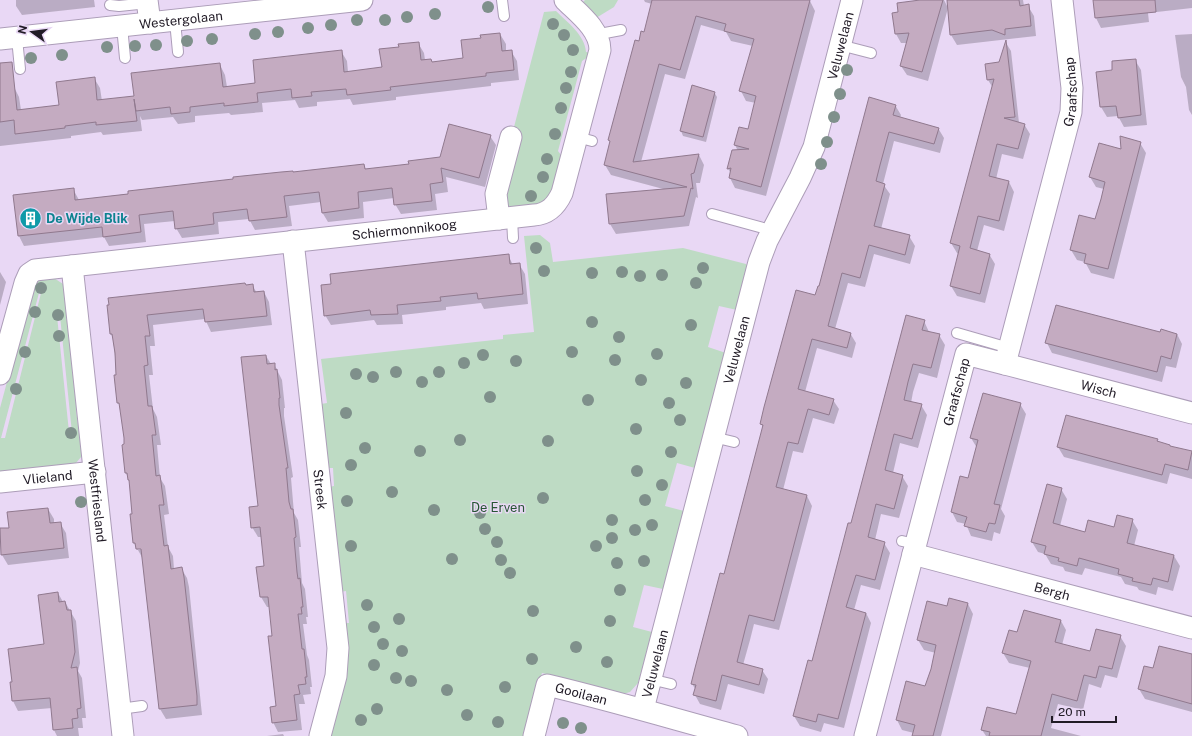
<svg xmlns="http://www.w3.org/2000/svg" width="1192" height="736" viewBox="0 0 1192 736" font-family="'Public Sans',sans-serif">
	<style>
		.green { fill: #bedbc4; fill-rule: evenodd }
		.shadow { fill: #0003; fill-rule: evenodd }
		.building { fill: #c4abc1; stroke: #90798e }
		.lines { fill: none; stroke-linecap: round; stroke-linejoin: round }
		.service-casing { stroke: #ac9db8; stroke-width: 12 }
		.minor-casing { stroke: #ac9db8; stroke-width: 23 }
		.service { stroke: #fff; stroke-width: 10 }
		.minor { stroke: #fff; stroke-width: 21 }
		.tree { fill: #7f908b }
		.labels { text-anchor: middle; stroke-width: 3; stroke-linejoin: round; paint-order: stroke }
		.street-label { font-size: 13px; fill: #211b26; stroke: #e9d8f5 }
		.culture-label { font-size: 13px; font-weight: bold; fill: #0d838f; stroke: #e9d8f5; text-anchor: start }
		.park-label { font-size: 13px; fill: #285635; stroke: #e9d8f5 }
	</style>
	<rect width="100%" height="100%" fill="#e9d8f5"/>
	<g class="green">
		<polygon points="585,0 618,0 614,7 596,18 581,4"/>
		<path d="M 556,11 C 567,22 585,35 586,52 L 592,53 L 591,55 L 582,61 L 558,151 L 564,159 L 555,189 L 541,206 L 508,210 L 503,195 L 517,128 L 514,127 L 544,12 Z"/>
		<polygon points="540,235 550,243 553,262 683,248 746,264 748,267 737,310 719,306 708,347 726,353 695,468 677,463 665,506 684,511 663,589 644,585 633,627 652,632 638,683 630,692 623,694 542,673 525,736 329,736 344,623 349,623 346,591 340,592 329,487 334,486 333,468 327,468 321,404 327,403 321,359 503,339 503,335 534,332 524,236"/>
		<path d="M 54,278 L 63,284 L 65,287 L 69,313 L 66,313 L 70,348 L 73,348 L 80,410 L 76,410 L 80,441 L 83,441 L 82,456 L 75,464 L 0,474 L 0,408 L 32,289 C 39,278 41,279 54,278 ZM 40,289 L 42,289 L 5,438 L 1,438 ZM 57,316 L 60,316 L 72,433 L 69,432 Z"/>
	</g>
	<g class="shadow">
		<polygon points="16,0 94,0 95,7 22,15 16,6"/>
		<polygon points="644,0 806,0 810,1 815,11 766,196 735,188 730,178 731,173 728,169 738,151 735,145 748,130 756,103 746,101 741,91 753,46 731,41 726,32 701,25 685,79 665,74 641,162 699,155 704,165 700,183 696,183 698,198 696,197 689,226 616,234 610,224 667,190 611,175 605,165 611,142 609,140 639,42 645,33 652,4 645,2"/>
		<polygon points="930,0 944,0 948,8 948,0 1023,0 1024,6 1028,6 1034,16 1036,36 957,45 951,35 948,8 928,81 907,75 901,66 907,43 901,43 896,34 893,14 899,13"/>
		<polygon points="1094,0 1192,0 1192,8 1148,13 1149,22 1101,28 1096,18"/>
		<polygon points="500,34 506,44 506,52 511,51 517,61 519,80 491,83 491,86 396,97 396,100 353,105 350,99 317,102 317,106 299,108 295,100 262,103 263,112 231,115 229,113 195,116 195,122 178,124 173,117 142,120 140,116 142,131 103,135 101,132 71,136 71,138 0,146 0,89 14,87 19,97 21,110 60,106 94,78 100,88 102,101 135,97 220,65 225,75 227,87 256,83 341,51 347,61 348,72 383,68 400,48 418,43 424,53 425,60 433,63 464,59 482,39"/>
		<polygon points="1192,34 1192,115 1189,110 1186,87 1181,77 1175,35"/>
		<polygon points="1006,43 1011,51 1019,123 1024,124 1030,134 1023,159 1002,154 996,179 1009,182 1014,192 1004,231 984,225 977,251 989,254 995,264 985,303 957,296 951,286 959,254 957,253 951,243 993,88 988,80 986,65 1000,63"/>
		<polygon points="1135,60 1141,70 1147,125 1124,127 1118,116 1107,117 1101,107 1097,73 1113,71"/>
		<polygon points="692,86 714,92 717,97 706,142 683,136 681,131"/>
		<polygon points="895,105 901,115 900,118 938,128 944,138 940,153 894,141 883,184 890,194 881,229 909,236 915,246 910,264 874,254 865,287 848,283 835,329 850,333 856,343 852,358 817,348 805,392 833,400 839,409 834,424 813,418 803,453 793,451 783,490 807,496 812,506 779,630 754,624 750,640 743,665 762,670 768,679 764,694 728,684 721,710 700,704 695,695 696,690 692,684 725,575 764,428 761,424"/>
		<polygon points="490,136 496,145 485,187 446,177 448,192 435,194 437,210 401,214 395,204 394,198 363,202 364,218 328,222 322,212 321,202 289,206 292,226 255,230 249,219 218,222 219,234 182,238 176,228 175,221 144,224 146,242 109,246 104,237 24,246 19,236 14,195 73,189 79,200 293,173 364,165 366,170 410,165 440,158"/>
		<polygon points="1140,143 1146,153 1114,279 1091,273 1085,262 1077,260 1071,250 1095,221 1104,189 1096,187 1090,177 1122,150"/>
		<polygon points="508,255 513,265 519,264 525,274 528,304 484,309 481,303 446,307 446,310 402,315 403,324 377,325 374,320 331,325 325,315"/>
		<polygon points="0,272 6,282 0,305"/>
		<path d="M 252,285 L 257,293 L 264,292 L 269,302 L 272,325 L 211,332 L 205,319 L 153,325 L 155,346 L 150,346 L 153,375 L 149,375 L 153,409 L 157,417 L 161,445 L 157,445 L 160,478 L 165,486 L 169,514 L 164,515 L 168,547 L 173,556 L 174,569 L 181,568 L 187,578 L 189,587 L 202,715 L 166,719 L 160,709 L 143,559 L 134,543 L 130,482 L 126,473 L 125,445 L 121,407 L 118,403 L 115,376 L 117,375 L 113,338 L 111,334 L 108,306 ZM 137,548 L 146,549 L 137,550 Z"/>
		<polygon points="924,321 929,332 939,335 945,345 937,378 919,373 913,392 911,403 921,405 927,415 918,448 900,443 893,473 902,476 908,486 899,518 881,514 875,540 884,543 890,553 880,590 861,585 854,610 866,613 871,623 844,728 824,723 821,732 800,726 794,716 812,662 852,525"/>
		<polygon points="1161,334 1177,334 1182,344 1176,368 1166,366 1162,382 1052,353 1047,343"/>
		<polygon points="266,356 271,364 274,364 282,380 285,408 284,408 284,416 293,477 291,478 294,513 298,520 301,547 299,547 302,583 305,589 308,617 306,617 307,624 303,624 307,655 309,660 312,687 310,687 311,694 303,695 305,704 299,704 302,730 278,732 273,722 277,707 273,637 270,607 267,607 261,597 258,568 265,567 262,537 258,537 252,527 259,507"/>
		<polygon points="1020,404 1026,414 1001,509 1005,516 1000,534 994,532 992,541 971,536 966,524 957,522 952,512 961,477 968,479 977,448 971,438"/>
		<polygon points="1067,416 1157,440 1159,443 1170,447 1192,452 1192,479 1170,473 1167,484 1064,457 1058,447"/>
		<polygon points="1061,489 1067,499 1060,526 1086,533 1115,528 1132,520 1138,530 1134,546 1174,556 1180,566 1173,591 1158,587 1156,595 1139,590 1137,587 1125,584 1121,577 1085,568 1082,575 1065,571 1063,567 1051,564 1045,554 1038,552 1032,542"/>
		<polygon points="48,509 54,519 54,523 60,523 66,533 69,558 8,565 2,555 0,529 10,528"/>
		<polygon points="58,593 63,602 65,602 76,621 80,663 78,671 82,678 86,718 82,718 83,728 78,728 79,736 57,736 54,730 52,708 18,711 13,701 11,683 13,683 45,645"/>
		<polygon points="968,604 973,614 941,736 915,736 914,733 902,730 897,720 926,688 936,653 924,650 918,640 948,608"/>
		<polygon points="1061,621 1066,630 1062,645 1091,652 1120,636 1126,646 1117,678 1105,675 1101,688 1089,684 1083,710 1058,704 1051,728 1081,736 986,736 982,730 1017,715 1030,668 1009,663 1003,653 1018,634"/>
		<polygon points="1192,655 1192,712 1145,699 1139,689 1154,670"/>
		<polygon points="283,734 284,736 267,736"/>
	</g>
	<g class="building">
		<polygon points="652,0 810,0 761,187 729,178 731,168 727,169 732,150 749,149 734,145 739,127 748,129 756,96 739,91 754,39 724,31 726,24 696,16 680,70 659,64 633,162 699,154 694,173 691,174 693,189 691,188 684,216 609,224 606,194 687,187 604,165 610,141 608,140 635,40 639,41 641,31 644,32"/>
		<polygon points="920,0 943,0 922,72 900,66 909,33 895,34 892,13 898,12 897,3"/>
		<polygon points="947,0 1019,0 1020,6 1029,4 1031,26 1005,29 1005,35 992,30 950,35"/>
		<polygon points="1093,0 1155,0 1156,12 1095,18"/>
		<polygon points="500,33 502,51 512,50 514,70 486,73 486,76 390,87 391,90 347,95 346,89 311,92 312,96 292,98 291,89 257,93 258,102 224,106 224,103 190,107 190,112 171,114 170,107 136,111 134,99 137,121 96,125 96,122 65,126 65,128 15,134 14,120 0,122 0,63 12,62 17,110 59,105 56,82 95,77 97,100 134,96 131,73 220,63 223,87 255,83 253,60 342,50 344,72 382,67 379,49 399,47 398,44 419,42 421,60 431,59 432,62 463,58 461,40 481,38 480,35"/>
		<polygon points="1006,40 1015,117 1004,118 1025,124 1018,149 997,144 989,176 1009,181 999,221 978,216 970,248 990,254 980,294 950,286 960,246 950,243 994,79 987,80 985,64 999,62"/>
		<polygon points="1136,59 1141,115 1118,118 1116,106 1100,107 1096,72 1112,70 1112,61"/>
		<polygon points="692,85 715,92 703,137 680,131"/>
		<polygon points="869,97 896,105 893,115 939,128 934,144 889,132 880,165 876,181 885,184 874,226 910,235 905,255 869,245 860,278 842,273 828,326 851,333 847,348 812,339 798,389 834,399 829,415 808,409 798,444 788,442 776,487 807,495 774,621 749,615 745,630 737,662 763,669 759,685 722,675 716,701 693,695 696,685 691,684 695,668 720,573 724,574 763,425 760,424 764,407 796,290 815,295 818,286 819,286"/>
		<polygon points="449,124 491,135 479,178 441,168 443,182 430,184 432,201 394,205 392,188 358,192 359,208 322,213 319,192 284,196 287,217 249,221 247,209 213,213 214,224 175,229 173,211 139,215 141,232 103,237 102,227 18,236 13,195 74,188 75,200 128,194 128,191 233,179 233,177 281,172 293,171 293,172 364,164 365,169 409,164 408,161 440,157"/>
		<polygon points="1120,136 1141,142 1108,269 1084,263 1086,254 1070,250 1079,215 1095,219 1101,199 1105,182 1089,177 1099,143 1121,149"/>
		<polygon points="509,254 510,264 520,263 523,294 478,299 477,293 440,297 441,301 397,305 398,314 371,315 370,310 324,316 321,285 331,284 330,274"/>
		<polygon points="245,283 246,285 253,284 254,292 264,291 267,316 205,322 203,309 147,315 150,336 145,336 148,365 144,366 148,406 152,406 156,435 152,435 156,476 160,475 164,505 159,505 164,546 168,545 171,569 182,567 184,577 197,696 197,705 159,709 141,549 136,549 135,543 133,543 130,514 132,514 129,480 128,480 127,473 125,473 122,445 124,444 124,438 119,403 117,403 114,375 116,375 115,353 112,334 110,334 107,305 109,305 108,298"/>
		<polygon points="1056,305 1160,332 1161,329 1177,334 1171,359 1161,356 1157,372 1045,343"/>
		<polygon points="906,315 925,320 922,330 940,334 931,368 913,364 908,382 904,400 922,404 912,439 894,434 885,470 903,475 894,509 876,504 868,537 885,542 875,580 856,575 846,607 866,613 838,719 818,714 816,722 793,716 808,660 812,661 848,523 851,523"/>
		<polygon points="266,355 267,364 275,363 275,370 277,369 280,398 279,398 279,405 288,468 286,468 289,502 291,509 293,509 296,537 294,538 297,572 298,579 300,578 303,607 301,607 302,614 298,614 302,649 304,649 307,677 305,677 306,684 298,685 300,694 294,695 297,720 272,723 270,707 276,706 268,636 272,636 268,597 260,597 256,567 264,566 260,527 251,528 249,507 258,506 241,357"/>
		<polygon points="983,393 1021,403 994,504 1000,505 995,524 989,523 986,532 964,526 967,517 951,512 960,476 968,478 978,440 970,438"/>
		<polygon points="1066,415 1158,439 1157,441 1170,445 1170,446 1192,451 1188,470 1165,464 1162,475 1057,447"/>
		<polygon points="1047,484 1062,488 1053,523 1085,532 1088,520 1114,527 1117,515 1133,519 1127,543 1174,555 1168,582 1153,578 1151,585 1132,581 1133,578 1118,574 1119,569 1079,558 1077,566 1058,561 1059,558 1044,554 1046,546 1031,542"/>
		<polygon points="48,508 50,523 61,522 64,548 1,555 0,528 9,528 7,512"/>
		<polygon points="58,592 59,602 65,601 67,610 71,610 75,652 71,668 77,667 81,708 77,709 78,718 72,719 73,728 53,730 50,698 12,701 10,682 12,682 8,649 44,644 38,595"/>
		<polygon points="949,598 968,603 933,736 912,736 915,725 896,720 906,681 925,686 931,669 936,645 917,640 927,601 947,606"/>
		<polygon points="1024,610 1061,620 1055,642 1090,651 1096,629 1121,635 1112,669 1099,666 1096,678 1084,675 1077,701 1052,694 1041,736 989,736 990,732 981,730 987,707 1016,714 1031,661 1002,653 1009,630 1017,632"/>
		<polygon points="1159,646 1192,654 1192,704 1138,689 1144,666 1153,668"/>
	</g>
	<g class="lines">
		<defs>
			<g id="service">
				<polyline points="502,0 504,16"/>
				<polyline points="110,5 119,6 148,3"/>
				<polyline points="175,21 178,52"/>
				<polyline points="122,26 125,58"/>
				<polyline points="598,37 605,33 621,30"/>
				<polyline points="17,38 20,69"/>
				<polyline points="840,45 871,53"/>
				<polyline points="577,137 592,141"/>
				<polyline points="712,214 763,228 771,233"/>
				<polyline points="512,218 513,238"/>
				<polyline points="957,333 1009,348"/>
				<polyline points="713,437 734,442"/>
				<polyline points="902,541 915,544"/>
				<polyline points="650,679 671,684"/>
				<polyline points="120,709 142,706"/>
			</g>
			<g id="minor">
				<polyline points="147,0 150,23"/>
				<path id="s1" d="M 0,39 L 362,0"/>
				<polyline points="499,219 496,194 511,137"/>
				<path id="s2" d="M 293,241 L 338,648 L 336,676 L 320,736"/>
				<path id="s3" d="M 72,266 L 123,736"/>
				<path id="s4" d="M 1005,364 L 1192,413"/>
				<path id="s5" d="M 0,374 L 25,283 L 29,274 L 35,270 L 534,215 C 548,214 556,206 562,193 L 600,50 C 600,29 578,13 565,0"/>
				<path id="s6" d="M 0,482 L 95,472"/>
				<path id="s7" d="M 913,554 L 1192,628"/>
				<path id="s8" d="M 643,709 L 759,262 L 767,241 L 800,178 L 814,147 L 852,0"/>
				<path id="s9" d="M 534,736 L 547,685 C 611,700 674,719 737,736"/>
				<path id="s10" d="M 865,736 L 966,354 L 1005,364 L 1071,112 L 1072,88 L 1062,0"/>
			</g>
		</defs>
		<use href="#service" class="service-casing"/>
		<use href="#minor" class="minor-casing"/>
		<use href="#service" class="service"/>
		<use href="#minor" class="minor"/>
	</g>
	<g class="tree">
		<circle cx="488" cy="7" r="6"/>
		<circle cx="435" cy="14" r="6"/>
		<circle cx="407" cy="17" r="6"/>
		<circle cx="357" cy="20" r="6"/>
		<circle cx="385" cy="20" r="6"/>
		<circle cx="553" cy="24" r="6"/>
		<circle cx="331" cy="25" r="6"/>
		<circle cx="308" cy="28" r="6"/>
		<circle cx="278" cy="32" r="6"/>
		<circle cx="255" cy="34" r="6"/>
		<circle cx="564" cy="35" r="6"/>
		<circle cx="212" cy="39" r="6"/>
		<circle cx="187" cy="41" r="6"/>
		<circle cx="156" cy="45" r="6"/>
		<circle cx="135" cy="46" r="6"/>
		<circle cx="107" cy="47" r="6"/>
		<circle cx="573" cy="50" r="6"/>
		<circle cx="62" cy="55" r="6"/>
		<circle cx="31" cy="58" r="6"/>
		<circle cx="847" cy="70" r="6"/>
		<circle cx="571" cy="72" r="6"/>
		<circle cx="566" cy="88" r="6"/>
		<circle cx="840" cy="94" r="6"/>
		<circle cx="561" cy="108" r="6"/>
		<circle cx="834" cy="117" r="6"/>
		<circle cx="555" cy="134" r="6"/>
		<circle cx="827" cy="142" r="6"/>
		<circle cx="547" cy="159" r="6"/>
		<circle cx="821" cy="164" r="6"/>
		<circle cx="543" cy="177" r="6"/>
		<circle cx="531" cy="196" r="6"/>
		<circle cx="536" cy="248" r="6"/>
		<circle cx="703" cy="268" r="6"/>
		<circle cx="544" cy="271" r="6"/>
		<circle cx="622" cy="272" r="6"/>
		<circle cx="592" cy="273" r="6"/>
		<circle cx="662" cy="275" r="6"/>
		<circle cx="640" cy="276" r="6"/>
		<circle cx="696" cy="283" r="6"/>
		<circle cx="41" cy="288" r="6"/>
		<circle cx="35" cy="312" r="6"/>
		<circle cx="58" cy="315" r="6"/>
		<circle cx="592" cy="322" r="6"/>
		<circle cx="691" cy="325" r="6"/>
		<circle cx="59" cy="336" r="6"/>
		<circle cx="619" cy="337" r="6"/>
		<circle cx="25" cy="352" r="6"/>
		<circle cx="572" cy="352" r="6"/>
		<circle cx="657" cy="354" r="6"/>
		<circle cx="483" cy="355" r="6"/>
		<circle cx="615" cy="360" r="6"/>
		<circle cx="516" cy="361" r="6"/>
		<circle cx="464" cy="363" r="6"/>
		<circle cx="396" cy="372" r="6"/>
		<circle cx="439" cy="372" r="6"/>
		<circle cx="356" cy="374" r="6"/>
		<circle cx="373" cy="377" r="6"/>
		<circle cx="641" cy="380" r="6"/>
		<circle cx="422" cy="382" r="6"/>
		<circle cx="686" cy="383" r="6"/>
		<circle cx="16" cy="389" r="6"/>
		<circle cx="490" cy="397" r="6"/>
		<circle cx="588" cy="400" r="6"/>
		<circle cx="669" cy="403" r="6"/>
		<circle cx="346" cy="413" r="6"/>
		<circle cx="680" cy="420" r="6"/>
		<circle cx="636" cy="429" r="6"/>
		<circle cx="71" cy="433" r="6"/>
		<circle cx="460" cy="440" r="6"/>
		<circle cx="548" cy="441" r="6"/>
		<circle cx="365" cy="448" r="6"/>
		<circle cx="420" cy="451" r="6"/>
		<circle cx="671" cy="452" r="6"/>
		<circle cx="351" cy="465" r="6"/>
		<circle cx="637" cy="471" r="6"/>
		<circle cx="662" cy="485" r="6"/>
		<circle cx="392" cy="492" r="6"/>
		<circle cx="543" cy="498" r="6"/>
		<circle cx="645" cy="500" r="6"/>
		<circle cx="347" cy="501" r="6"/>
		<circle cx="81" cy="502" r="6"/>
		<circle cx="434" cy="510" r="6"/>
		<circle cx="480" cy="513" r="6"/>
		<circle cx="612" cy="520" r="6"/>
		<circle cx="652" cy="525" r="6"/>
		<circle cx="485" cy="529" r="6"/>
		<circle cx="635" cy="530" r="6"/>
		<circle cx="612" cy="538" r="6"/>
		<circle cx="497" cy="542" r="6"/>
		<circle cx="351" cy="546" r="6"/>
		<circle cx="596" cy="546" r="6"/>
		<circle cx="452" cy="559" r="6"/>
		<circle cx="501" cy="560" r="6"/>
		<circle cx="644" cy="561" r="6"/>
		<circle cx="617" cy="563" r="6"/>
		<circle cx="510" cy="573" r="6"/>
		<circle cx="620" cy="590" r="6"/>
		<circle cx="367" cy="605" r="6"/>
		<circle cx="533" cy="611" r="6"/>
		<circle cx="399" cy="619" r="6"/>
		<circle cx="610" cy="621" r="6"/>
		<circle cx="374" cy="627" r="6"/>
		<circle cx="383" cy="644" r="6"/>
		<circle cx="576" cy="647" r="6"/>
		<circle cx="402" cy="651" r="6"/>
		<circle cx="532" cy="659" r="6"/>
		<circle cx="607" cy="662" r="6"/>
		<circle cx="374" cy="665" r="6"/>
		<circle cx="396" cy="678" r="6"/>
		<circle cx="411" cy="681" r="6"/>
		<circle cx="505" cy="687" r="6"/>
		<circle cx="447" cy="690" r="6"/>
		<circle cx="377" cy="709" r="6"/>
		<circle cx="467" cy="715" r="6"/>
		<circle cx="361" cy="720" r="6"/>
		<circle cx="498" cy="722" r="6"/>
		<circle cx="563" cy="723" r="6"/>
		<circle cx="581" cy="728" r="6"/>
	</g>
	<defs>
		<symbol id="building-disc" viewBox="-11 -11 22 22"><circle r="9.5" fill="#0f9aa8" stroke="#e9d8f5"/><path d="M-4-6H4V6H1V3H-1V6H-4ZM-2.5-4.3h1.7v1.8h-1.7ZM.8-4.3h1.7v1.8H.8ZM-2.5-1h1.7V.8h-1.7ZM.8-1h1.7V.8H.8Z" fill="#fff"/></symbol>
	</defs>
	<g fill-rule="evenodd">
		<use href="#building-disc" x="18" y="206" width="25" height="25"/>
	</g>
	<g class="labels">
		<g class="street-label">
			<text dy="5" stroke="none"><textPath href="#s1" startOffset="182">Westergolaan</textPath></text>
			<text dy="5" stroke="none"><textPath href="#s8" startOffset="694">Veluwelaan</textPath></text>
			<text dy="5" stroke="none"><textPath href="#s10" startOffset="716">Graafschap</textPath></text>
			<text dy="5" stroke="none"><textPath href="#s5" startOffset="483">Schiermonnikoog</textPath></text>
			<text dy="5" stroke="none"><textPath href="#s8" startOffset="371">Veluwelaan</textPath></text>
			<text dy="5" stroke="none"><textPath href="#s4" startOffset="97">Wisch</textPath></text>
			<text dy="5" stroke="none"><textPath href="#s10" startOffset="356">Graafschap</textPath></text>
			<text dy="5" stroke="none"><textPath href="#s6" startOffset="48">Vlieland</textPath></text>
			<text dy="5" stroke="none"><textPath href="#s2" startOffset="250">Streek</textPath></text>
			<text dy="5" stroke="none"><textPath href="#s3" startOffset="236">Westfriesland</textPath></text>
			<text dy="5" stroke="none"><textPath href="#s7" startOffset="144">Bergh</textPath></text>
			<text dy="5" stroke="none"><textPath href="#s8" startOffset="47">Veluwelaan</textPath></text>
			<text dy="5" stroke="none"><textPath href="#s9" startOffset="88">Gooilaan</textPath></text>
		</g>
		<g class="culture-label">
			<text x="46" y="223">De Wijde Blik</text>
		</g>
		<g class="park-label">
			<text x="498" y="512">De Erven</text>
		</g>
	</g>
	<g transform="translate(32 32) rotate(284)" stroke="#e9d8f5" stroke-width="3" paint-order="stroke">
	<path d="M0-3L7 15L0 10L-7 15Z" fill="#211b26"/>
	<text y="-6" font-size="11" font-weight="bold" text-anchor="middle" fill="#211b26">N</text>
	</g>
	<path d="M1052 716v6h64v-6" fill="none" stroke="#211b26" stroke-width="2"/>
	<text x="1058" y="716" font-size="12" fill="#211b26" stroke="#e9d8f5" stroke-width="3" paint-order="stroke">20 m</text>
</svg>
